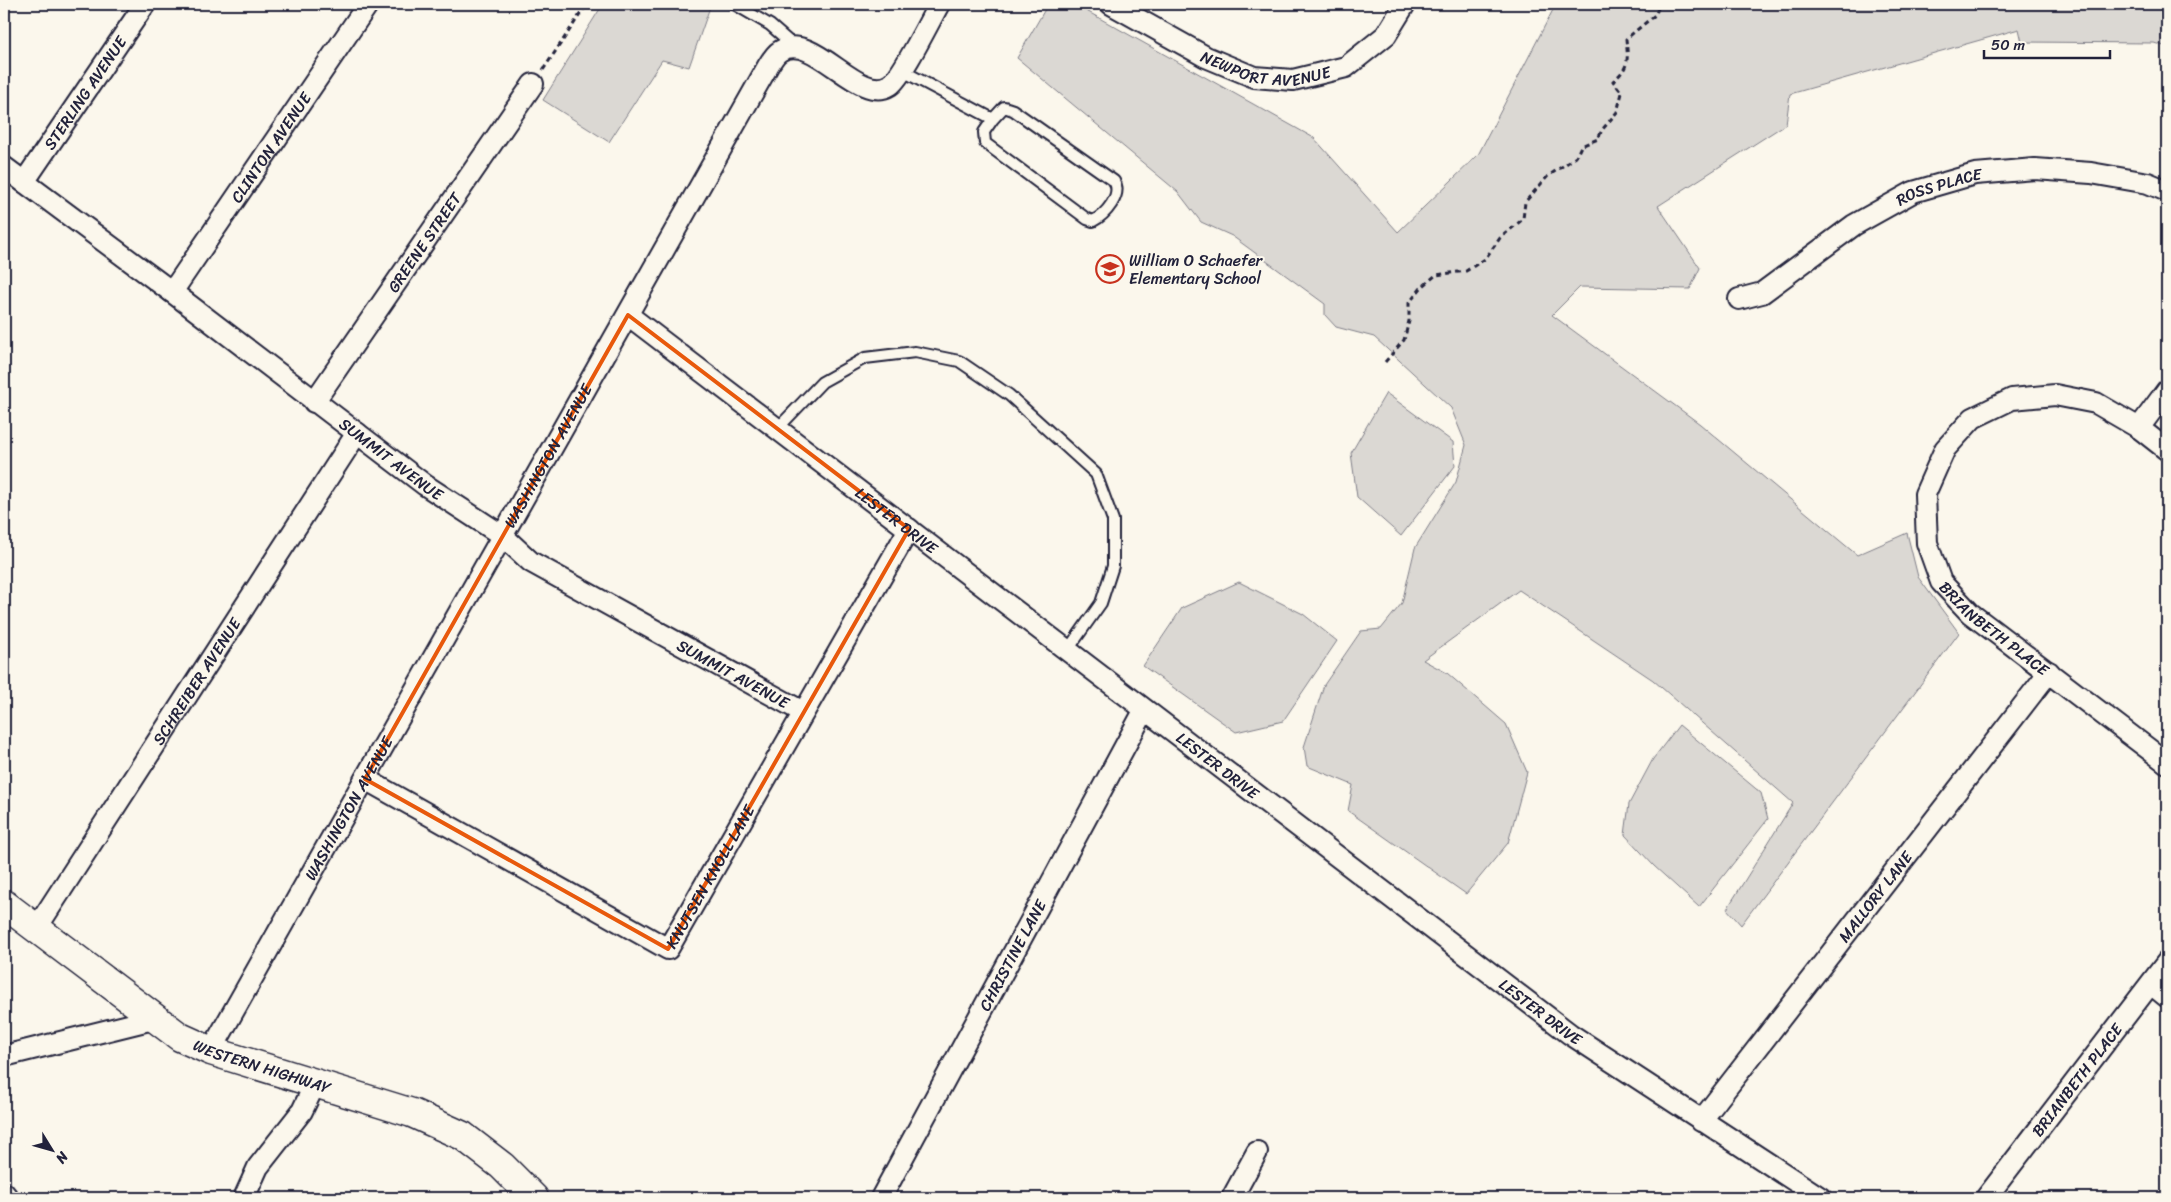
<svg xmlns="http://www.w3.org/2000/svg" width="2171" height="1202" viewBox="0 0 2171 1202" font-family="Sriracha,sans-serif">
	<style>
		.green { fill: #dbd8d3; stroke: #7e7d87 }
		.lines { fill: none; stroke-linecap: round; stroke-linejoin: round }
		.lane-casing { stroke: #22223b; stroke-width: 14 }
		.street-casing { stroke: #22223b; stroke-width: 24 }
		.secondary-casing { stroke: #22223b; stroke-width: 31 }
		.path { stroke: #22223b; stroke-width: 3; stroke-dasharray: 5 4; stroke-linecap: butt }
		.lane { stroke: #fbf7ec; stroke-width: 10 }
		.street { stroke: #fbf7ec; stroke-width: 20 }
		.secondary { stroke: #fbf7ec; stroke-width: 28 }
		.marked { fill: none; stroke: #e8590c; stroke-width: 4; stroke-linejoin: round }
		.labels { text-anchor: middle; stroke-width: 4; stroke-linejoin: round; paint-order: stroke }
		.street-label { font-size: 16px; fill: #22223b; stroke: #fbf7ec }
		.poi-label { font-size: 16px; fill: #22223b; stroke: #fbf7ec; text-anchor: start }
	</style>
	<rect width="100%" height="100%" fill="#fbf7ec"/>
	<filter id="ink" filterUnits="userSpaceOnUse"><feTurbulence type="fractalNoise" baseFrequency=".02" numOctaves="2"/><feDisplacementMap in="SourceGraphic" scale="10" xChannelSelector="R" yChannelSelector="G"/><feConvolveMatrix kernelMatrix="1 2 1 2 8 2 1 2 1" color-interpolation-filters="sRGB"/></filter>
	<g filter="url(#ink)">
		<g class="green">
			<polygon points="603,4 711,4 689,67 662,60 609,142 543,100"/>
			<polygon points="1048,4 1074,4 1314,138 1398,232 1478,155 1556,4 2167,4 2167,47 2154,43 2022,42 2019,29 1790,94 1786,124 1658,206 1700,268 1690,289 1580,287 1552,315 1700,424 1857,555 1907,533 1918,577 1959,633 1741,925 1727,909 1793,803 1653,680 1519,590 1423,660 1447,673 1506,724 1527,772 1508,843 1466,894 1348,811 1353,785 1307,766 1304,747 1324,685 1361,631 1381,629 1402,603 1415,548 1456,482 1466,445 1451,408 1374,337 1336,327 1325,315 1325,304 1232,236 1201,222 1178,192 1017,58"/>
			<polygon points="1386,393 1453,442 1455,466 1401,536 1357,497 1351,453"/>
			<polygon points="1239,582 1303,614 1337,641 1283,721 1236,732 1143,666 1182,608"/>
			<polygon points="1679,725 1761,793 1768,819 1699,907 1654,866 1625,835 1629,804 1653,759"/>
		</g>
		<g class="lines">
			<defs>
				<g id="lane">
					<polyline points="734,4 770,25 794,46"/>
					<path d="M 901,70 L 993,119 L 1004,107 L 1013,110 L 1114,181 C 1123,195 1105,215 1093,221 L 1087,219 L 985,143 L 984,132 L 993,119"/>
					<polyline points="777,429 822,382 865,358 915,352 959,361 1009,395 1096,474 1113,520 1113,566 1101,603 1067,651"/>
				</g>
				<g id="street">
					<path id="s1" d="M 1111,4 L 1206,57 L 1254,77 L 1293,80 L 1346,67 L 1386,35 L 1405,4"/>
					<path id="s2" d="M 4,167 L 172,292 L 425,485 L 503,536 L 531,562 L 803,712"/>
					<path id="s3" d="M 24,182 L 145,4"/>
					<path id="s4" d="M 172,292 L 368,4"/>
					<path id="s5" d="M 1739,299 L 1762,293 L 1854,225 L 1913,192 L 1975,174 L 2035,169 L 2091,173 L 2148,183 L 2167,191"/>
					<path id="s6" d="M 628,315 L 1570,1034 L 1821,1198"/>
					<path id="s7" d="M 314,402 L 533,84"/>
					<polyline points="2139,428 2167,390"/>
					<path id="s8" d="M 2167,450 L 2139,428 L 2096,403 L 2055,395 L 2012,399 L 1973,418 L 1945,449 L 1925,494 L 1927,543 L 1941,582 L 1970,613 L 2167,763"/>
					<path id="s9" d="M 365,779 L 668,949 L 909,529"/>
					<path id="s10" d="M 36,929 L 357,433"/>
					<polyline points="2151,984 2167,997"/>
					<path id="s11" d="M 211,1051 L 768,66 C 771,61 775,54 780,51 C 814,30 858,105 890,85 C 902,77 930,20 939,4"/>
					<polyline points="4,1056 153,1019"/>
					<path id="s12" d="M 1701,1121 L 2049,672"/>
					<polyline points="4,1193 8,1198"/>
					<polyline points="244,1198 258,1167 302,1111 315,1084"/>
					<path id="s13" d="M 881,1198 L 1144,711"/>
					<polyline points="1232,1198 1257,1152"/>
					<path id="s14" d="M 1986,1198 L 2167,962"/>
				</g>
				<g id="secondary">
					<path id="s15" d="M 4,904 L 180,1037 L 211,1051 L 412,1113 L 463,1136 L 502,1166 L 534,1198"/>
				</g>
			</defs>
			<use href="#lane" class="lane-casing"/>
			<use href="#street" class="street-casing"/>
			<use href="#secondary" class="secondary-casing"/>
			<g class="path">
				<polyline points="543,70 587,4"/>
				<path d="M 1385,362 L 1404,340 L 1409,321 L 1409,303 L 1421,288 L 1436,275 L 1466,271 L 1485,259 L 1500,238 L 1523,219 L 1525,202 L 1548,176 L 1576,157 L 1581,146 L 1598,139 L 1602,130 L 1617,112 L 1622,93 L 1613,81 C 1630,67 1628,59 1626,39 L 1655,15 L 1660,4"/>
			</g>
			<use href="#lane" class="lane"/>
			<use href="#street" class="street"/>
			<use href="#secondary" class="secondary"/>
		</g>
	</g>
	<path class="marked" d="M 628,315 L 909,529 L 668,949 L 365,779 Z"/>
	<defs>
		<symbol id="school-ring" viewBox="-11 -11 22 22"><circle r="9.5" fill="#fbf7ec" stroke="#c8321e" stroke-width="1.5"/><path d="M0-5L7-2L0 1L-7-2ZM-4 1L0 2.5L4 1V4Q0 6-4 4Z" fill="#c8321e"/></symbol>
	</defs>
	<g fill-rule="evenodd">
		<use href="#school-ring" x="1094" y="253" width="32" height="32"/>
	</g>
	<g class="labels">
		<g class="street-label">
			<text dy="6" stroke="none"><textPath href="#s1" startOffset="171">NEWPORT AVENUE</textPath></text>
			<text dy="6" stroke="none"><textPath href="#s3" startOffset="108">STERLING AVENUE</textPath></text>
			<text dy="6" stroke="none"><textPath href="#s4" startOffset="175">CLINTON AVENUE</textPath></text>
			<text dy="6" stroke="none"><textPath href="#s5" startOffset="232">ROSS PLACE</textPath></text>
			<text dy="6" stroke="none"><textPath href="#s7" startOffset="194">GREENE STREET</textPath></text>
			<text dy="6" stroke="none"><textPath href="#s11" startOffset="684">WASHINGTON AVENUE</textPath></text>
			<text dy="6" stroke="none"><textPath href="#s2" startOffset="485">SUMMIT AVENUE</textPath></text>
			<text dy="6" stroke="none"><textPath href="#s6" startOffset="338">LESTER DRIVE</textPath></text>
			<text dy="6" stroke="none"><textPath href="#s8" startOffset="466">BRIANBETH PLACE</textPath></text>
			<text dy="6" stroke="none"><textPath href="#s2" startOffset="890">SUMMIT AVENUE</textPath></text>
			<text dy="6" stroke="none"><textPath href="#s10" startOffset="295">SCHREIBER AVENUE</textPath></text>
			<text dy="6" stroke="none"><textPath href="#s6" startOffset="742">LESTER DRIVE</textPath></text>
			<text dy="6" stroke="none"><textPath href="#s11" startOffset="279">WASHINGTON AVENUE</textPath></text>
			<text dy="6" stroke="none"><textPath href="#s9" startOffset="431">KNUTSEN KNOLL LANE</textPath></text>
			<text dy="6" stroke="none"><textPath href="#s12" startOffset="284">MALLORY LANE</textPath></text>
			<text dy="6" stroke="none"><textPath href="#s13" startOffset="276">CHRISTINE LANE</textPath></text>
			<text dy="6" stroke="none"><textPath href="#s6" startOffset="1148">LESTER DRIVE</textPath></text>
			<text dy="6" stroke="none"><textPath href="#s15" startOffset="308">WESTERN HIGHWAY</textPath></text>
			<text dy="6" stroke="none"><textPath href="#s14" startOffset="149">BRIANBETH PLACE</textPath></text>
		</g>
		<g class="poi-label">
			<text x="1129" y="266">William O Schaefer<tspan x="1129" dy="18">Elementary School</tspan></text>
		</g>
	</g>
	<rect width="2171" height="1202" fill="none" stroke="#fbf7ec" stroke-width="20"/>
	<rect x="10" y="10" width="2151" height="1182" fill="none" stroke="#22223b" stroke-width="2" filter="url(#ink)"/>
	<g transform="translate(52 1150) rotate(127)" stroke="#fbf7ec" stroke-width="4" paint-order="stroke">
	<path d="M0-4L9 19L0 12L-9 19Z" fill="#22223b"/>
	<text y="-8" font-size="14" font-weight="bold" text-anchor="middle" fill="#22223b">N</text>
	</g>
	<path d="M1984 50v8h126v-8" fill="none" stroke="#22223b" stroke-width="2.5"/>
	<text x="1991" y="50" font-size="15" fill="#22223b" stroke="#fbf7ec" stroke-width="4" paint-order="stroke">50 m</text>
</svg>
